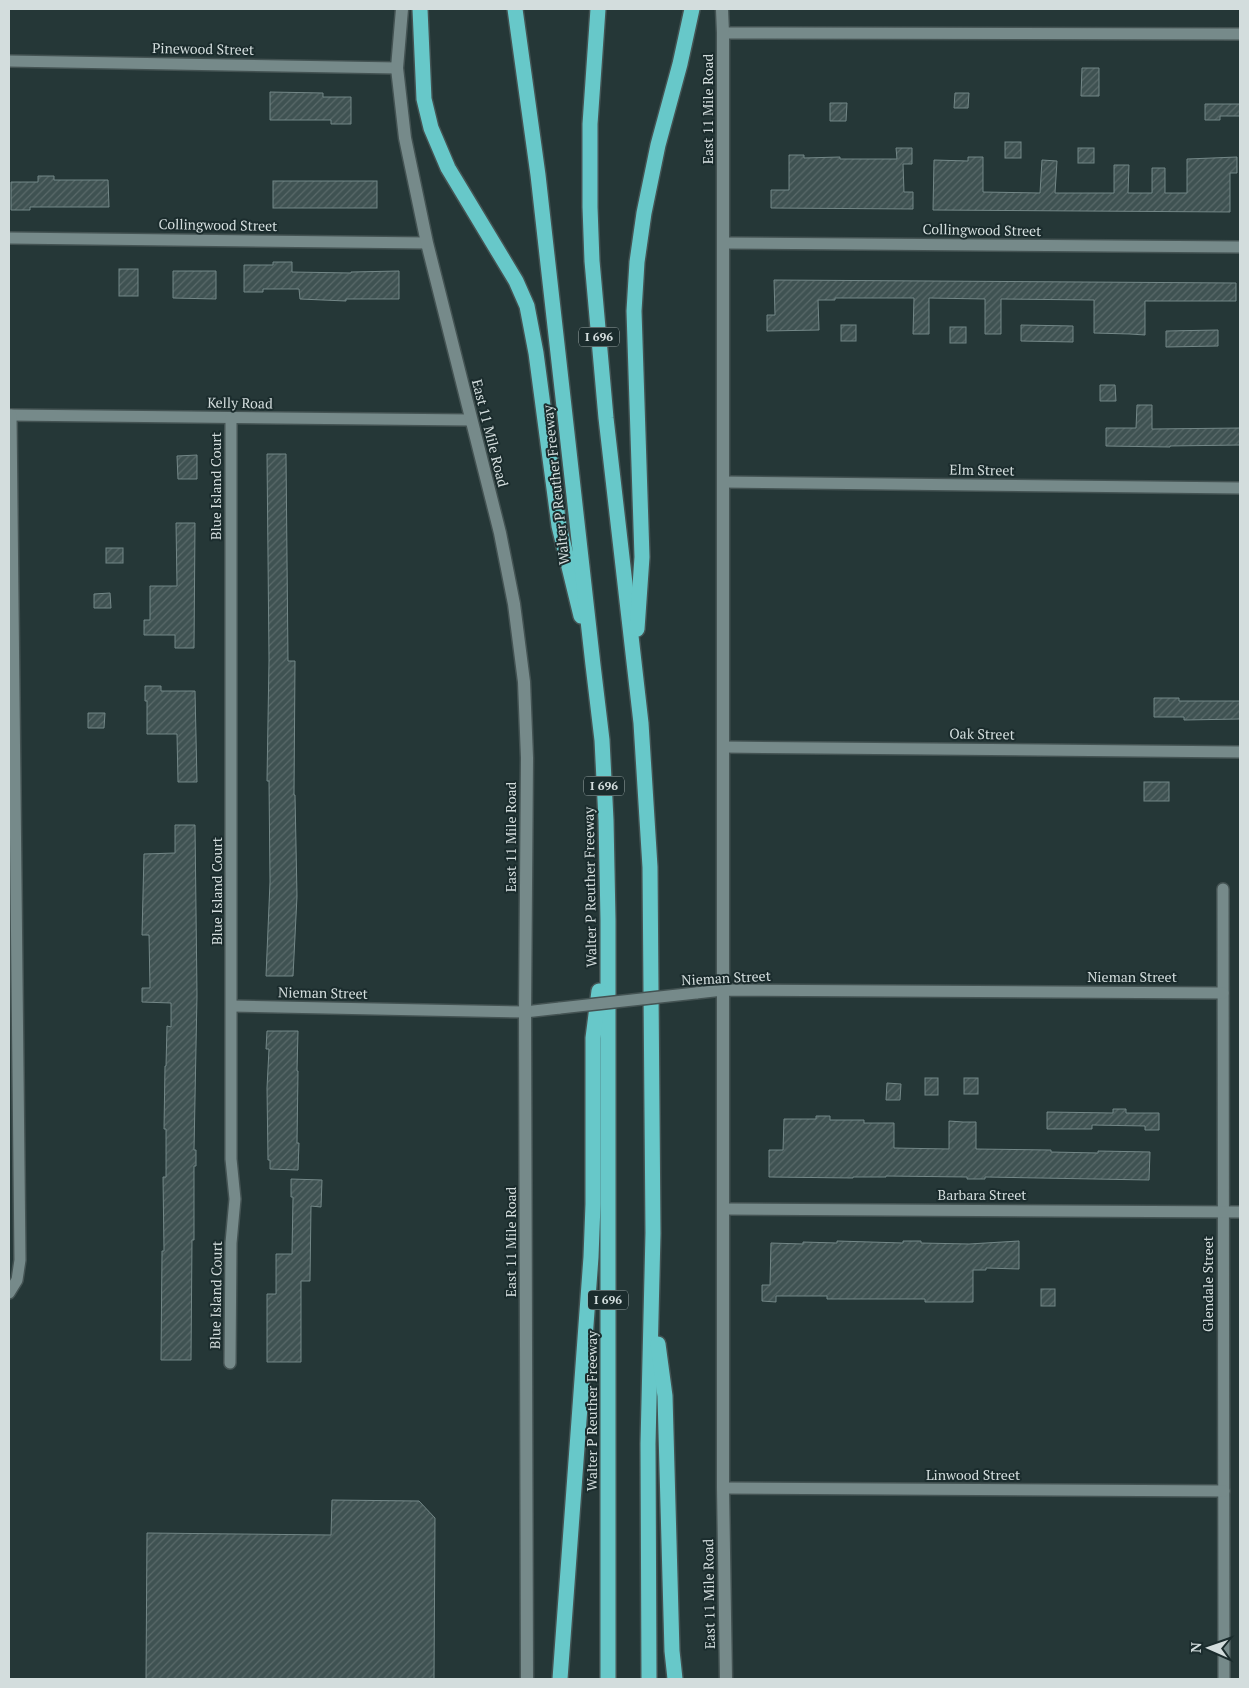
<svg xmlns="http://www.w3.org/2000/svg" width="1249" height="1688" viewBox="0 0 1249 1688" font-family="'PT Serif',serif">
	<style>
		.building { fill: url(#building-hatch); stroke: #738787 }
		.lines { fill: none; stroke-linecap: round; stroke-linejoin: round }
		.street-casing { stroke: #445353; stroke-width: 14 }
		.secondary-casing { stroke: #445353; stroke-width: 15 }
		.highway-casing { stroke: #445353; stroke-width: 18 }
		.street { stroke: #768a8a; stroke-width: 11 }
		.secondary { stroke: #768a8a; stroke-width: 12 }
		.highway { stroke: #67c8c9; stroke-width: 15 }
		.street-bridge-casing { stroke: #445353; stroke-width: 14; stroke-linecap: butt }
		.street-bridge { stroke: #768a8a; stroke-width: 11 }
		.labels { text-anchor: middle; stroke-width: 4; stroke-linejoin: round; paint-order: stroke }
		.shield { fill: #1b2c2d; stroke: #9ca8a8; stroke-width: 1 }
		.shield-label { font-size: 12px; font-weight: bold; fill: #d3dddd }
		.street-label { font-size: 14px; fill: #d3dddd; stroke: #1b2c2d }
	</style>
	<defs>
		<pattern id="building-hatch" width="6" height="6" patternUnits="userSpaceOnUse" patternTransform="scale(1.25)"><rect width="6" height="6" fill="#3f5252"/><path d="M-1 1l2-2M0 6l6-6M5 7l2-2" fill="none" stroke="#5a6a6a"/></pattern>
	</defs>
	<rect width="100%" height="100%" fill="#253737"/>
	<g class="building">
		<polygon points="1082,68 1099,68 1099,96 1081,96"/>
		<polygon points="270,92 323,93 323,97 351,97 351,124 331,124 331,120 270,120"/>
		<polygon points="955,93 969,93 968,108 954,108"/>
		<polygon points="830,103 847,103 846,121 830,121"/>
		<polygon points="1205,104 1240,104 1240,116 1220,116 1220,120 1205,120"/>
		<rect x="1005" y="142" width="16" height="16"/>
		<polygon points="896,148 912,148 912,164 903,164 904,192 913,192 913,209 771,208 771,190 789,190 789,155 804,155 804,158 840,157 840,159 897,159"/>
		<rect x="1078" y="148" width="16" height="15"/>
		<polygon points="968,157 983,157 983,192 1040,193 1042,160 1057,161 1055,193 1114,193 1114,165 1129,165 1128,193 1152,193 1152,168 1165,168 1165,193 1187,193 1187,159 1237,157 1237,173 1230,173 1230,212 933,210 934,160 968,161"/>
		<polygon points="38,176 54,176 54,180 108,180 109,207 30,207 30,210 11,210 11,182 38,182"/>
		<rect x="273" y="181" width="104" height="27"/>
		<polygon points="273,262 292,262 292,272 351,273 351,272 399,271 399,299 346,299 346,301 300,299 299,289 263,289 263,292 244,292 244,265 273,265"/>
		<rect x="119" y="269" width="19" height="27"/>
		<polygon points="173,271 216,271 216,299 173,298"/>
		<polygon points="774,280 1236,283 1236,301 1145,301 1145,335 1130,334 1094,333 1094,300 1001,299 1001,334 985,334 985,299 929,298 929,334 913,334 914,298 835,298 835,300 818,300 819,330 767,331 767,315 775,315"/>
		<rect x="841" y="325" width="15" height="16"/>
		<polygon points="1021,325 1073,326 1073,342 1021,341"/>
		<rect x="950" y="327" width="16" height="16"/>
		<polygon points="1218,330 1218,346 1166,347 1166,331"/>
		<polygon points="1100,385 1115,385 1116,401 1100,401"/>
		<polygon points="1137,405 1152,405 1152,429 1240,428 1240,445 1170,446 1170,447 1106,446 1106,428 1136,428"/>
		<polygon points="267,454 286,454 288,661 295,661 294,795 295,795 297,896 293,976 266,976 270,882 269,781 267,781 269,660"/>
		<polygon points="197,455 197,479 178,479 177,456"/>
		<polygon points="176,523 195,523 194,648 175,648 175,635 144,635 144,620 150,620 150,586 177,586"/>
		<rect x="106" y="548" width="17" height="15"/>
		<polygon points="110,593 111,608 94,608 94,594"/>
		<polygon points="145,686 161,686 161,691 195,691 197,782 178,782 177,734 147,734 147,701 145,701"/>
		<polygon points="1154,698 1179,698 1179,701 1240,701 1240,719 1184,720 1184,717 1154,717"/>
		<polygon points="88,713 105,713 104,728 88,728"/>
		<rect x="1144" y="782" width="25" height="19"/>
		<polygon points="175,825 195,825 197,995 194,1150 196,1150 196,1166 194,1166 194,1240 192,1240 191,1360 161,1360 162,1251 164,1251 163,1177 166,1177 166,1129 164,1129 165,1066 166,1066 167,1026 171,1027 171,1003 142,1002 142,988 150,988 149,935 142,935 144,854 175,853"/>
		<polygon points="267,1031 298,1031 297,1071 298,1071 297,1143 299,1143 298,1170 270,1169 270,1160 268,1160 267,1088 269,1049 266,1049"/>
		<rect x="925" y="1078" width="13" height="17"/>
		<rect x="964" y="1078" width="14" height="16"/>
		<polygon points="887,1083 901,1084 900,1100 886,1100"/>
		<polygon points="1113,1109 1126,1109 1126,1113 1159,1113 1159,1130 1145,1130 1145,1126 1092,1125 1092,1129 1047,1129 1047,1112 1113,1113"/>
		<polygon points="816,1116 830,1116 830,1120 864,1120 864,1123 894,1123 894,1148 949,1149 949,1121 963,1122 976,1122 976,1149 1051,1150 1051,1152 1098,1153 1098,1151 1150,1152 1149,1180 985,1177 985,1179 967,1179 967,1177 886,1176 886,1177 853,1177 853,1178 769,1177 769,1150 783,1150 784,1119 816,1119"/>
		<polygon points="291,1179 322,1180 321,1207 311,1206 310,1281 301,1281 301,1362 267,1362 267,1294 276,1294 276,1254 292,1254 293,1197 291,1197"/>
		<polygon points="837,1241 903,1243 903,1241 921,1241 921,1243 969,1244 1019,1241 1019,1269 986,1268 986,1270 973,1270 973,1302 925,1302 925,1299 827,1299 827,1296 776,1296 776,1302 762,1301 762,1285 770,1285 771,1243 803,1244 803,1242 837,1243"/>
		<rect x="1041" y="1289" width="14" height="17"/>
		<polygon points="332,1500 419,1501 435,1518 434,1679 146,1679 147,1533 331,1535"/>
	</g>
	<g class="lines">
		<defs>
			<g id="street">
				<polyline points="723,33 1240,34"/>
				<polyline points="9,61 397,68"/>
				<polyline points="9,238 427,243"/>
				<polyline points="723,243 1240,247"/>
				<polyline points="9,415 471,420"/>
				<polyline points="723,482 1240,488"/>
				<polyline points="723,747 1240,752"/>
				<polyline points="1223,889 1224,1679"/>
				<polyline points="696,993 723,990 1223,993"/>
				<polyline points="232,1006 525,1012 560,1008"/>
				<polyline points="724,1209 1240,1212"/>
				<polyline points="9,1293 17,1280 20,1260 11,415"/>
				<polyline points="230,1363 231,1243 235,1199 231,1159 231,418"/>
				<polyline points="723,1488 1224,1491"/>
			</g>
			<g id="secondary">
				<polyline points="402,9 397,68 405,138 427,243 500,533 514,604 524,682 527,758 525,1012 527,1679"/>
				<polyline points="722,9 723,33 723,1488 726,1679"/>
			</g>
			<g id="highway">
				<polyline points="420,9 424,99 431,128 448,168 516,281 527,306 536,353 559,526 581,616"/>
				<polyline points="515,9 538,175 593,665 602,740 606,820 608,920 608,1679"/>
				<polyline points="598,9 590,124 590,207 592,261 606,418 641,723 650,867 653,1233 648,1444 649,1679"/>
				<polyline points="637,629 642,557 634,311 637,262 644,213 658,145 680,64 692,9"/>
				<polyline points="658,1344 665,1396 672,1651 675,1679"/>
				<polyline points="560,1679 591,1257 593,1204 593,1038 599,991"/>
			</g>
		</defs>
		<use href="#street" class="street-casing"/>
		<use href="#secondary" class="secondary-casing"/>
		<use href="#highway" class="highway-casing"/>
		<use href="#street" class="street"/>
		<use href="#secondary" class="secondary"/>
		<use href="#highway" class="highway"/>
		<defs>
			<polyline id="street-bridge" points="560,1008 696,993"/>
		</defs>
		<use href="#street-bridge" class="street-bridge-casing"/>
		<use href="#street-bridge" class="street-bridge"/>
	</g>
	<g class="labels">
		<g class="shield">
			<rect x="579" y="327.5" width="40" height="19" rx="4"/>
			<rect x="584" y="776.5" width="40" height="19" rx="4"/>
			<rect x="588" y="1290.5" width="40" height="19" rx="4"/>
		</g>
		<g class="shield-label">
			<text x="599" y="341">I 696</text>
			<text x="604" y="790">I 696</text>
			<text x="608" y="1304">I 696</text>
		</g>
		<g class="street-label">
			<text transform="translate(203 49) rotate(1)" y="5">Pinewood Street</text>
			<text transform="translate(708 109) rotate(-90)" y="5">East 11 Mile Road</text>
			<text transform="translate(218 225) rotate(1)" y="5">Collingwood Street</text>
			<text transform="translate(982 230) rotate(1)" y="5">Collingwood Street</text>
			<text transform="translate(240 403) rotate(1)" y="5">Kelly Road</text>
			<text transform="translate(490 433) rotate(76)" y="5">East 11 Mile Road</text>
			<text transform="translate(982 470) rotate(1)" y="5">Elm Street</text>
			<text transform="translate(556 485) rotate(-96)" y="5">Walter P Reuther Freeway</text>
			<text transform="translate(216 486) rotate(-90)" y="5">Blue Island Court</text>
			<text transform="translate(982 734) rotate(1)" y="5">Oak Street</text>
			<text transform="translate(511 837) rotate(-90)" y="5">East 11 Mile Road</text>
			<text transform="translate(590 887) rotate(-91)" y="5">Walter P Reuther Freeway</text>
			<text transform="translate(217 891) rotate(-90)" y="5">Blue Island Court</text>
			<text x="1132" y="982">Nieman Street</text>
			<text transform="translate(726 978) rotate(-3)" y="5">Nieman Street</text>
			<text transform="translate(323 993) rotate(1)" y="5">Nieman Street</text>
			<text x="982" y="1200">Barbara Street</text>
			<text transform="translate(511 1242) rotate(-90)" y="5">East 11 Mile Road</text>
			<text transform="translate(1208 1284) rotate(-90)" y="5">Glendale Street</text>
			<text transform="translate(216 1295) rotate(-89)" y="5">Blue Island Court</text>
			<text transform="translate(592 1411) rotate(-90)" y="5">Walter P Reuther Freeway</text>
			<text x="973" y="1480">Linwood Street</text>
			<text transform="translate(709 1594) rotate(-91)" y="5">East 11 Mile Road</text>
		</g>
	</g>
	<rect width="1249" height="1688" fill="none" stroke="#d3dddd" stroke-width="20"/>
	<g transform="translate(1209 1648) rotate(272)" stroke="#1b2c2d" stroke-width="4" paint-order="stroke">
	<path d="M0-4L9 19L0 12L-9 19Z" fill="#d3dddd"/>
	<text y="-8" font-size="14" font-weight="bold" text-anchor="middle" fill="#d3dddd">N</text>
	</g>
</svg>
